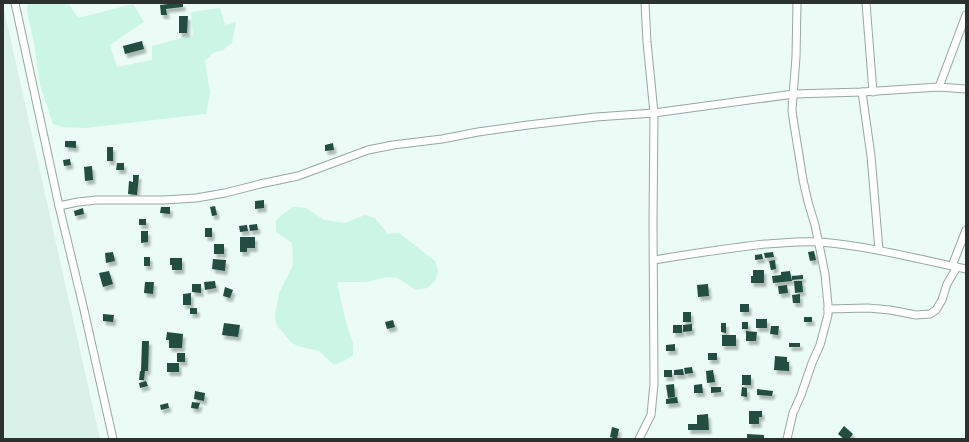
<svg xmlns="http://www.w3.org/2000/svg" width="969" height="442" viewBox="0 0 969 442" font-family="'IBM Plex Sans',sans-serif">
	<style>
		.built { fill: #d9f1e8 }
		.green { fill: #cbf5e5 }
		.building { fill: #204e40; filter: url(#shadow) }
		.lines { fill: none; stroke-linecap: round; stroke-linejoin: round }
		.minor-casing { stroke: #98a7a1; stroke-width: 9 }
		.minor { stroke: #fff; stroke-width: 7 }
	</style>
	<defs>
		<filter id="shadow"><feDropShadow dx="2.5" dy="4" stdDeviation="1" flood-color="#0004"/></filter>
	</defs>
	<rect width="100%" height="100%" fill="#ebfbf5"/>
	<polygon class="built" points="3,5 68,297 100,439 3,439"/>
	<g class="green">
		<polygon points="28,3 68,3 78,18 133,4 144,22 110,45 117,67 152,60 152,46 193,35 191,12 220,8 225,25 236,22 232,43 223,50 213,53 205,61 210,93 206,114 85,128 62,127 53,124 40,85 34,43 27,11"/>
		<polygon points="293,207 306,208 324,220 345,223 365,215 375,218 388,234 399,233 435,261 438,271 435,281 427,288 416,290 398,278 387,277 366,282 337,282 345,319 353,344 353,355 344,361 334,365 319,351 298,346 292,343 277,326 275,315 279,293 293,265 292,243 276,232 276,221 284,213"/>
	</g>
	<g class="building">
		<polygon points="176,3 183,3 183,7 166,9 167,15 161,15 160,5"/>
		<polygon points="179,16 188,16 187,33 179,33"/>
		<polygon points="142,41 144,49 125,54 123,46"/>
		<polygon points="65,141 76,141 76,148 65,147"/>
		<polygon points="333,143 334,150 325,151 325,145"/>
		<rect x="107" y="147" width="6" height="14"/>
		<polygon points="70,159 71,165 64,166 63,160"/>
		<polygon points="117,163 124,163 124,170 116,170"/>
		<polygon points="92,166 93,180 85,181 84,167"/>
		<polygon points="133,175 139,175 137,195 128,194 129,181 133,182"/>
		<polygon points="264,200 264,208 255,209 255,201"/>
		<polygon points="215,206 217,215 212,216 210,207"/>
		<polygon points="161,207 170,207 170,214 160,213"/>
		<polygon points="83,208 84,214 75,216 74,211"/>
		<rect x="139" y="219" width="7" height="6"/>
		<polygon points="257,224 258,230 250,231 249,225"/>
		<polygon points="247,225 248,231 240,232 239,226"/>
		<rect x="205" y="228" width="7" height="9"/>
		<polygon points="141,231 148,231 148,242 141,243"/>
		<polygon points="240,237 255,237 255,248 247,248 247,252 240,252"/>
		<rect x="214" y="244" width="10" height="10"/>
		<polygon points="814,251 816,260 810,261 808,252"/>
		<polygon points="113,252 115,261 106,263 105,253"/>
		<polygon points="773,252 774,257 765,258 764,253"/>
		<polygon points="762,254 763,259 755,260 755,255"/>
		<rect x="144" y="257" width="6" height="9"/>
		<polygon points="170,258 182,258 182,270 172,270 172,265 170,265"/>
		<polygon points="213,259 226,260 225,271 212,269"/>
		<polygon points="775,260 776,269 771,270 769,261"/>
		<polygon points="753,270 764,270 764,283 751,283 751,276 753,276"/>
		<polygon points="109,271 113,284 103,287 99,273"/>
		<polygon points="790,271 792,281 773,283 772,276 781,275 781,272"/>
		<polygon points="803,275 803,279 792,280 792,276"/>
		<polygon points="215,281 216,288 205,290 204,282"/>
		<polygon points="794,281 802,281 803,292 795,293"/>
		<polygon points="145,282 154,282 153,294 144,293"/>
		<polygon points="192,284 201,284 201,293 192,292"/>
		<polygon points="708,284 709,296 698,297 697,285"/>
		<polygon points="787,285 788,293 779,294 778,286"/>
		<polygon points="225,287 233,290 230,298 223,296"/>
		<polygon points="191,293 191,305 183,305 183,294"/>
		<polygon points="800,294 800,303 793,303 792,295"/>
		<rect x="740" y="304" width="9" height="8"/>
		<rect x="190" y="308" width="7" height="6"/>
		<rect x="683" y="312" width="8" height="10"/>
		<polygon points="103,314 114,315 113,322 103,321"/>
		<rect x="804" y="317" width="8" height="5"/>
		<rect x="756" y="319" width="11" height="9"/>
		<polygon points="393,320 395,327 387,329 385,322"/>
		<rect x="742" y="322" width="6" height="7"/>
		<polygon points="224,323 240,325 238,337 222,335"/>
		<polygon points="721,323 726,323 726,333 721,332"/>
		<polygon points="692,324 692,331 683,332 683,325"/>
		<rect x="673" y="325" width="9" height="8"/>
		<polygon points="771,326 779,326 778,335 770,334"/>
		<polygon points="746,331 757,332 756,341 746,341"/>
		<polygon points="167,332 183,334 182,348 169,348 169,340 166,340"/>
		<rect x="722" y="335" width="14" height="11"/>
		<polygon points="142,341 149,341 148,371 141,371"/>
		<rect x="789" y="343" width="11" height="4"/>
		<polygon points="675,344 675,351 666,351 666,345"/>
		<rect x="177" y="353" width="8" height="9"/>
		<rect x="708" y="353" width="9" height="7"/>
		<polygon points="775,356 787,357 787,362 789,362 789,371 774,370"/>
		<rect x="167" y="363" width="12" height="9"/>
		<polygon points="692,367 693,373 685,374 684,368"/>
		<polygon points="683,369 684,375 674,375 674,370"/>
		<rect x="664" y="370" width="8" height="7"/>
		<polygon points="713,370 715,382 707,383 706,371"/>
		<polygon points="140,371 145,371 144,380 139,380"/>
		<rect x="742" y="375" width="9" height="10"/>
		<polygon points="146,381 148,386 140,388 139,383"/>
		<polygon points="674,384 675,397 668,398 666,385"/>
		<polygon points="702,384 703,393 694,393 694,385"/>
		<polygon points="711,387 721,387 721,392 711,393"/>
		<polygon points="742,387 747,388 747,397 741,396"/>
		<polygon points="757,389 773,391 772,396 757,395"/>
		<polygon points="195,391 205,393 204,401 194,399"/>
		<polygon points="677,397 678,403 666,404 666,399"/>
		<polygon points="192,402 200,403 198,409 191,408"/>
		<polygon points="168,403 169,408 161,410 160,405"/>
		<polygon points="749,411 762,411 762,417 759,417 759,424 749,424"/>
		<polygon points="708,414 709,430 688,430 688,424 697,424 697,415"/>
		<polygon points="844,426 853,434 849,439 844,439 838,434"/>
		<polygon points="612,427 619,429 617,439 610,437"/>
		<polygon points="747,434 764,435 764,439 747,439"/>
	</g>
	<g class="lines">
		<defs>
			<g id="minor">
				<polyline points="15,3 59,206 84,310 113,439"/>
				<polyline points="866,3 873,92"/>
				<polyline points="939,87 966,15"/>
				<polyline points="862,92 871,156 879,250"/>
				<polyline points="59,206 78,202 97,200 164,200 196,198 225,193 260,184 298,176 368,150 393,145 442,139 478,132 528,125 596,117 654,113 794,94 862,92 939,87 966,89"/>
				<path d="M 654,260 C 691,254 728,248 765,244 C 783,243 802,241 820,242 C 869,246 918,259 966,269"/>
				<polyline points="952,266 966,230"/>
				<polyline points="828,309 868,308 890,310 916,315 930,314 936,310 942,300 947,284 957,267"/>
				<polyline points="639,439 651,415 654,384 653,222 654,113 647,42 645,3"/>
				<polyline points="787,439 793,413 801,395 812,363 820,345 828,315 828,305 825,274 815,225 808,202 803,180 793,118 792,110 796,57 797,3"/>
			</g>
		</defs>
		<use href="#minor" class="minor-casing"/>
		<use href="#minor" class="minor"/>
	</g>
	<rect width="969" height="442" fill="none" stroke="#2b312f" stroke-width="8"/>
</svg>
